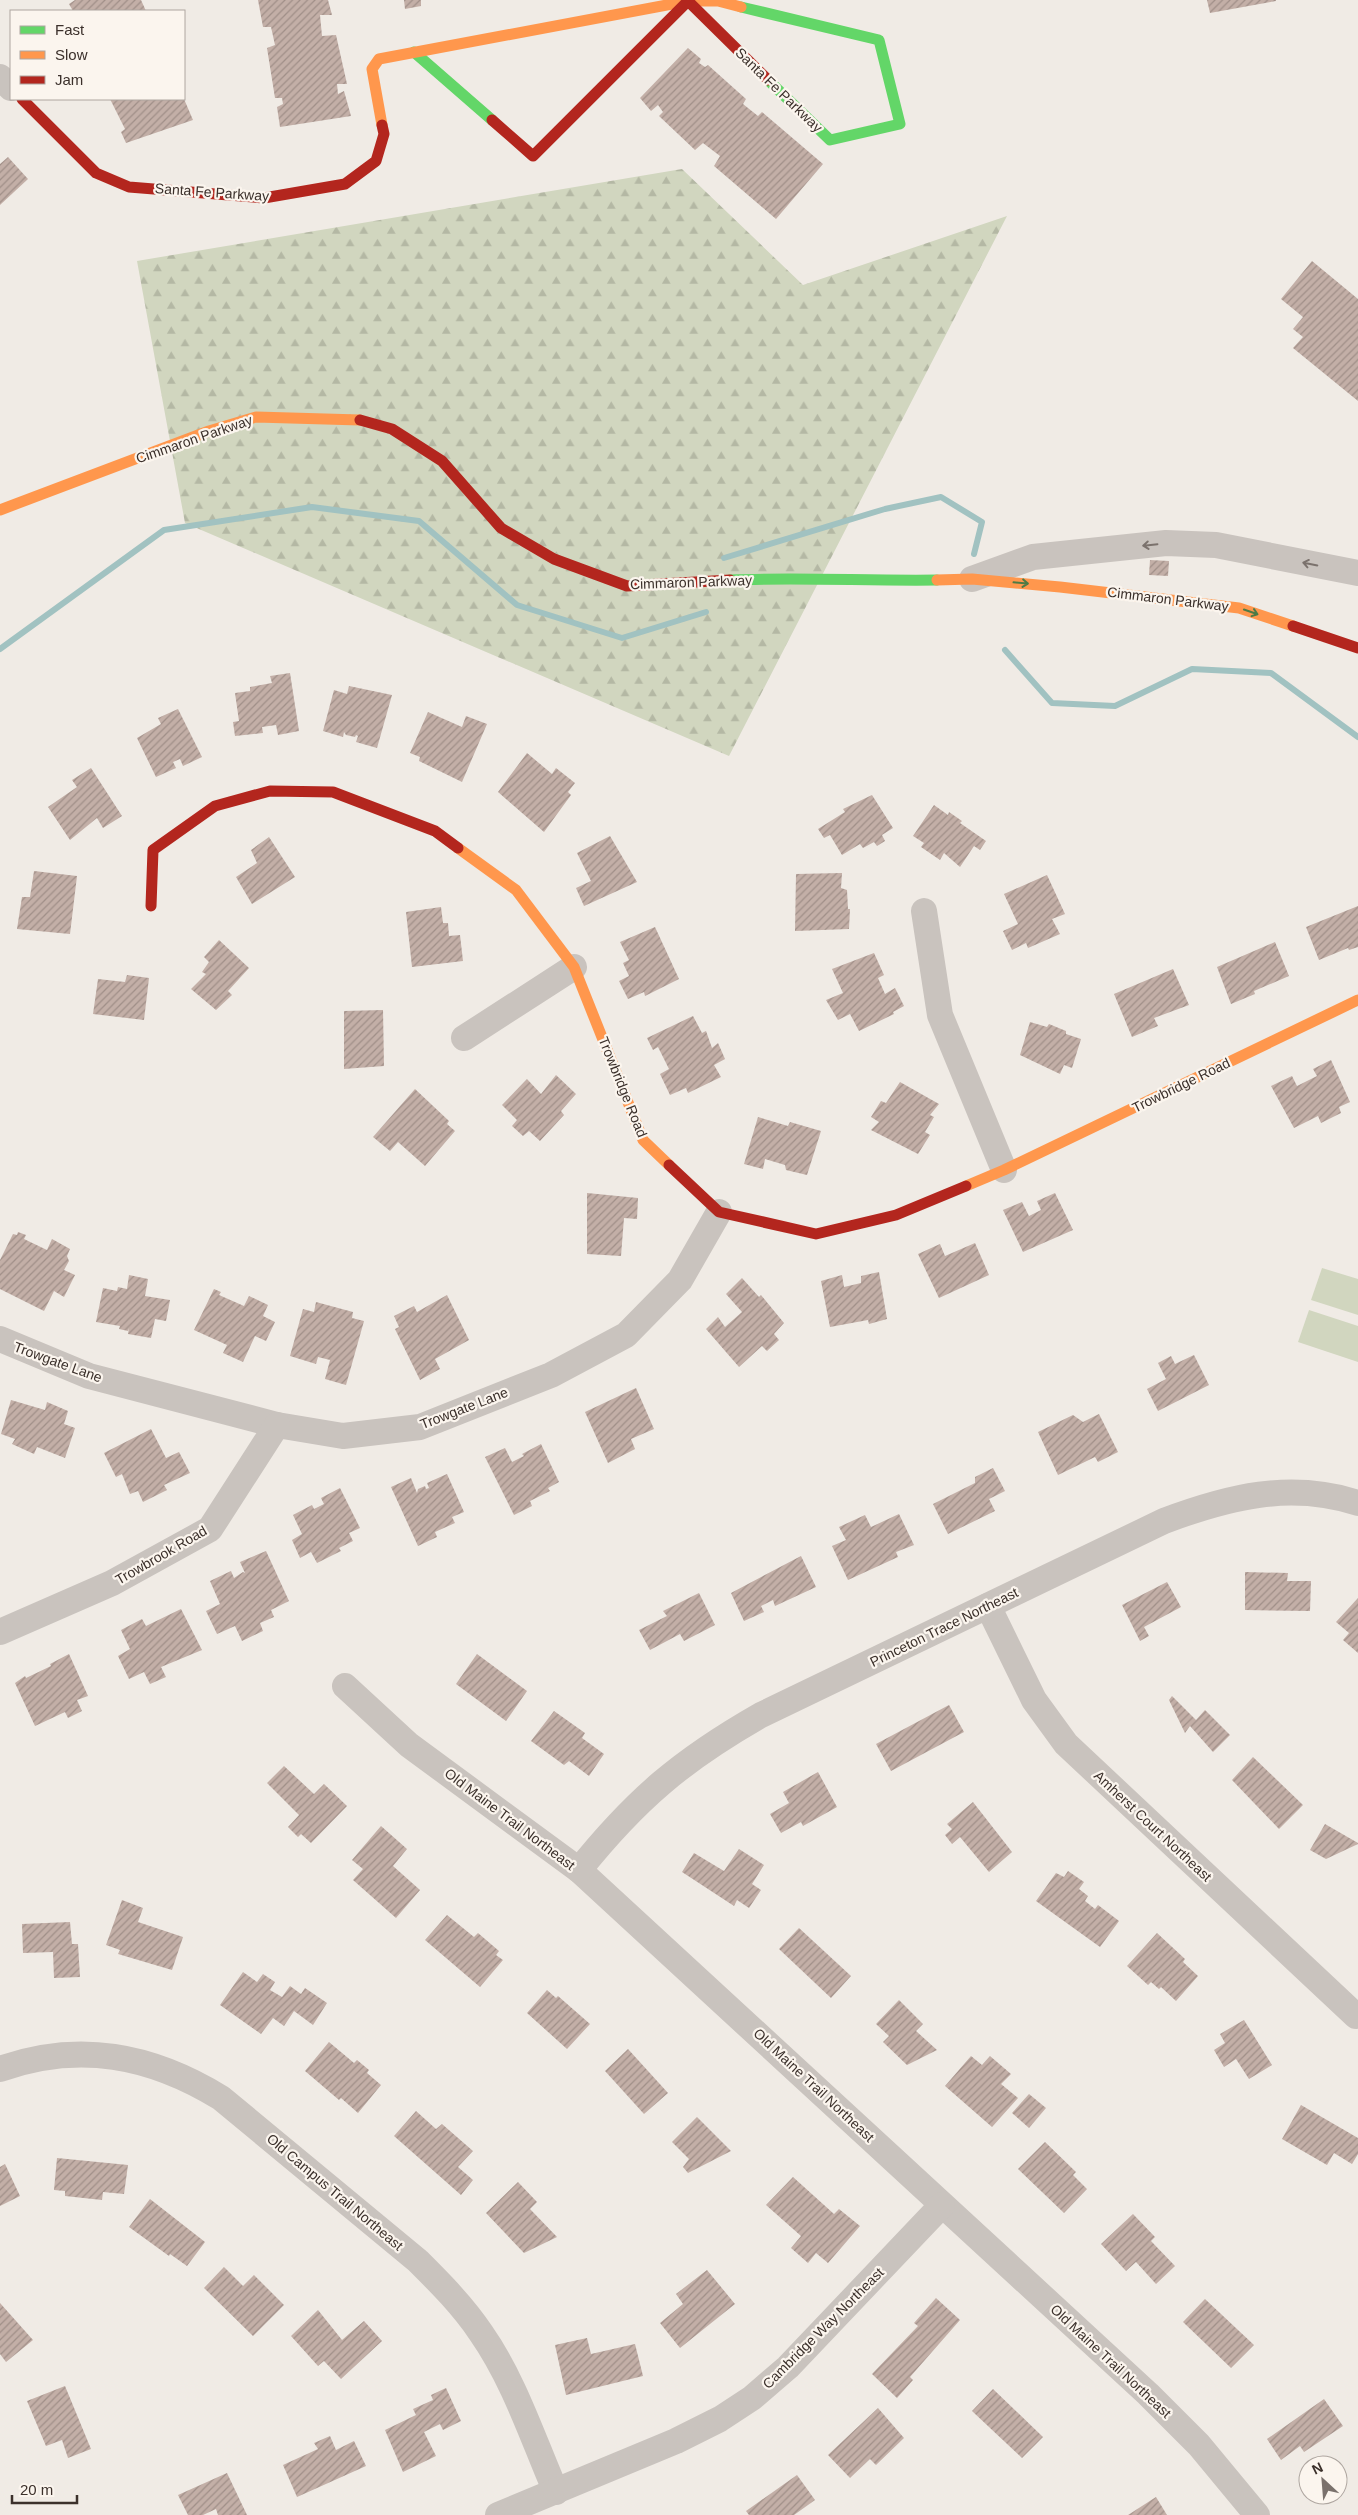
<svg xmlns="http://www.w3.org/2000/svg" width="1358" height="2515" viewBox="0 0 1358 2515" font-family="Helvetica,sans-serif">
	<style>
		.grass { fill: #d1d6bf }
		.forest { fill: url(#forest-firs) }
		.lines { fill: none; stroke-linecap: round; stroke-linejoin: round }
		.stream { stroke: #a1c2c1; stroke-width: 6 }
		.building { fill: url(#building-hatch) }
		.street { stroke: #c9c3be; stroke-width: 26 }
		.fast { stroke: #63d668; stroke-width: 11 }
		.slow { stroke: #ff974d; stroke-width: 11 }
		.jam { stroke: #b3261e; stroke-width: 11 }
		.oneway { stroke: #7b726d }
		.oneway2 { stroke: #4d7b46 }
		.labels { text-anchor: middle; stroke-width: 4.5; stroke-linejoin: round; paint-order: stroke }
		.street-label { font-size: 14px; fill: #3b302b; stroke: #fbf5ee }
	</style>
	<defs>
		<pattern id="forest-firs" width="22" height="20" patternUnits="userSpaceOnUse" patternTransform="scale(1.25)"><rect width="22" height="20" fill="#d1d6bf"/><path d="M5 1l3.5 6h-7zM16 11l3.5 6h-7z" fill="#b4b8a4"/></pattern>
		<pattern id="building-hatch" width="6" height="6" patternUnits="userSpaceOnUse" patternTransform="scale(1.25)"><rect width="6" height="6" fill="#c3afa7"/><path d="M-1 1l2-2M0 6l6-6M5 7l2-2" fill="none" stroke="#a08f88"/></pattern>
	</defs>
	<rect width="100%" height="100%" fill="#f0ebe5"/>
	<g class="grass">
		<polygon points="1322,1268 1358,1279 1358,1315 1311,1300"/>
		<polygon points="1309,1310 1358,1326 1358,1362 1298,1342"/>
	</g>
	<polygon class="forest" points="682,169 803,285 1007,216 729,756 185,523 137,261"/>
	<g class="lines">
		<g class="stream">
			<polyline points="724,558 885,509 941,497 982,522 974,554"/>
			<polyline points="0,649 164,530 312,507 419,521 517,605 622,638 706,612"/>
			<polyline points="1005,650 1052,703 1115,706 1192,669 1271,673 1358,737"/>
		</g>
	</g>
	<g class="building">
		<polygon points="75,0 141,0 146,11 73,11 69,4"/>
		<polygon points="258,0 328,0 332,15 320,15 322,36 336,35 347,84 337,84 338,94 344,91 351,116 280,127 277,107 283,104 282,98 275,98 267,48 275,45 271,27 263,27"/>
		<polygon points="404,0 421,0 421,6 405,9"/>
		<polygon points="1207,0 1276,0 1276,1 1210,13"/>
		<polygon points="688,48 701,59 699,63 705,67 708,65 746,99 743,104 758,116 762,112 823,164 776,219 714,166 720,156 703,143 695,150 659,116 663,112 658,105 651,111 640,98"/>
		<polygon points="110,99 184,99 193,120 126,143 121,132 125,129"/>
		<polygon points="8,157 28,179 0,205 0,164"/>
		<polygon points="1312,261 1358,299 1358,401 1293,348 1303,337 1293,329 1303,317 1281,299"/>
		<polygon points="1150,560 1169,561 1168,576 1149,575"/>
		<polygon points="290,673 299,731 278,735 276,725 262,727 263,733 235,736 233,722 239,721 235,693 250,691 250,687 272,683 270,676"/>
		<polygon points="349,686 392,695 377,748 356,742 358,736 356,735 355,737 346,735 344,732 343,737 323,731 334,690 347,694"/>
		<polygon points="178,709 202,757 183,766 180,759 173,762 176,768 156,777 137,738 161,724 158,718"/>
		<polygon points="428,712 462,727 466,716 487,724 462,782 419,761 420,757 410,753"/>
		<polygon points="527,753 552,774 556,768 575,783 568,792 571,795 544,832 498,792"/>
		<polygon points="91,768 122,816 103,828 97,818 70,840 48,807 77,787 72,780"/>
		<polygon points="872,795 893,828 882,835 885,841 877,846 874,842 863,848 860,844 842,855 830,835 824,838 818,829 845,812 843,809"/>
		<polygon points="934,805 948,815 949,812 962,821 960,823 986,841 980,850 974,846 960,867 944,853 940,860 921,847 924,843 913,836"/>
		<polygon points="610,836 637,882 584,906 576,888 591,881 577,853"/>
		<polygon points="269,837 295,877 252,904 236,877 257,863 251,850"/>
		<polygon points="34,871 77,876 70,934 17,929 22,897 30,897"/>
		<polygon points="842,873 841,888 847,890 848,909 850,909 849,929 795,931 796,874"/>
		<polygon points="1047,875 1065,914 1052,919 1060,934 1028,948 1026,943 1012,950 1003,931 1018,924 1004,894"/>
		<polygon points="1358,906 1358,947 1349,950 1348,948 1319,960 1306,927"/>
		<polygon points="441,907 443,923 448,923 449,936 460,935 463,961 412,967 406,912"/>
		<polygon points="655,927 679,979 645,996 644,992 628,999 619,981 629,976 623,963 629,960 620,942"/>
		<polygon points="219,940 249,968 228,991 232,995 216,1010 191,989 206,974 202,972 209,962 204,957"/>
		<polygon points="1275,942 1289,976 1254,991 1255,994 1231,1004 1217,967"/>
		<polygon points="874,953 884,975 878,978 885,994 895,988 904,1006 893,1012 894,1014 859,1031 850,1014 838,1020 826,1000 843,993 832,969"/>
		<polygon points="1173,969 1189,1005 1154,1018 1158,1026 1132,1037 1114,994"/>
		<polygon points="127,975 149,978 144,1020 93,1014 98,979 125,982"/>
		<polygon points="383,1010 384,1066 344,1069 344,1011"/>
		<polygon points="693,1016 702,1033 706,1031 712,1048 718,1043 725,1059 714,1065 721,1077 688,1093 686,1088 670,1095 660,1074 669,1069 658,1047 653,1050 647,1038"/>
		<polygon points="1030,1022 1047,1027 1049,1024 1066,1031 1066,1034 1081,1039 1072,1068 1064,1065 1060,1074 1020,1055"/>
		<polygon points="1331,1060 1350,1102 1339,1107 1341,1113 1321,1123 1318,1116 1294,1128 1271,1086 1292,1076 1297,1086 1317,1076 1313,1069"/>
		<polygon points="556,1075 576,1094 561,1111 564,1115 540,1141 529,1131 523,1136 512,1126 517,1120 502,1105 527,1079 541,1094"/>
		<polygon points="900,1082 939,1104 930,1115 934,1117 925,1132 930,1135 918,1154 871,1130 879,1122 871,1117 881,1101 886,1103"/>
		<polygon points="415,1089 449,1121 447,1124 455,1131 425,1166 398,1142 390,1151 373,1137"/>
		<polygon points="758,1117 788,1126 790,1122 821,1131 807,1175 786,1170 785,1165 765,1159 763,1169 744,1164"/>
		<polygon points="587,1193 638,1198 637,1219 624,1218 621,1256 587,1254"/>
		<polygon points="1055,1193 1073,1230 1023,1252 1003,1210 1022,1202 1029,1216 1041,1210 1037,1201"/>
		<polygon points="18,1232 26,1235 24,1239 47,1250 52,1239 70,1249 67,1256 69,1261 64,1270 75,1275 64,1297 54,1291 44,1311 0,1289 0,1260 13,1234 17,1235"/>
		<polygon points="975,1243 989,1275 939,1298 918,1254 940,1244 945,1256"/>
		<polygon points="879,1272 887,1319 869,1324 868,1320 830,1327 821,1281 842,1275 844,1287 861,1283 861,1276"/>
		<polygon points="129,1275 148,1279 145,1296 170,1300 166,1321 155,1319 151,1338 128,1334 129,1328 128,1331 119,1329 120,1326 96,1322 103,1288 117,1291 118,1287 127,1289"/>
		<polygon points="742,1278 759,1297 761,1295 784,1323 774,1334 779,1340 767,1351 762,1346 739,1367 706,1329 718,1317 725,1327 742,1312 726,1294"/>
		<polygon points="214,1289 221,1292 219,1295 244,1306 249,1296 268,1305 263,1316 275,1322 266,1341 255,1336 243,1362 223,1353 227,1345 194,1330"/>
		<polygon points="447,1295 469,1340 435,1359 440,1369 420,1380 395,1329 399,1327 394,1316 414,1306 417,1312"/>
		<polygon points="316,1302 353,1312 352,1318 364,1321 346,1385 325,1379 330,1360 318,1357 316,1364 290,1356 303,1309 314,1312"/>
		<polygon points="1194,1355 1209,1385 1158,1411 1147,1389 1166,1379 1158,1363 1171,1356 1175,1364"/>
		<polygon points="636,1388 654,1429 631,1439 635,1449 608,1463 585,1412"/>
		<polygon points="11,1400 45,1410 47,1402 68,1411 64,1424 75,1428 65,1458 37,1447 34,1454 12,1444 15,1439 1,1434"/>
		<polygon points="1099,1414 1118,1452 1098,1462 1095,1457 1058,1475 1038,1432 1073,1415 1083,1422"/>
		<polygon points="151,1429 166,1458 179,1452 190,1473 164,1485 167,1490 143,1502 138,1491 130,1494 122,1474 116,1477 104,1453"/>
		<polygon points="541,1444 559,1482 548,1488 550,1491 530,1501 532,1506 514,1515 485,1457 505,1448 512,1462 524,1456 522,1454"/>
		<polygon points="993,1468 1005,1491 989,1499 995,1511 948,1534 933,1504 975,1483 975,1477"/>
		<polygon points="447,1474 464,1512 452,1517 455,1523 435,1532 437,1537 418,1546 391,1487 411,1478 417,1493 418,1489 425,1486 426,1489 429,1488 427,1483"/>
		<polygon points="340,1488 360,1528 349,1533 353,1541 339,1548 341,1551 317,1563 311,1552 300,1558 292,1540 302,1534 293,1515 312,1505 314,1509 324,1504 321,1498"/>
		<polygon points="899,1514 914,1545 896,1552 898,1557 848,1580 832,1546 846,1540 839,1527 865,1515 871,1527"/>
		<polygon points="266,1551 289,1601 271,1610 274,1617 260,1623 263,1631 242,1641 235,1626 217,1634 206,1611 220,1604 210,1581 231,1571 234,1578 243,1572 245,1573 240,1562"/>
		<polygon points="801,1556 816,1587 775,1606 773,1600 761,1606 764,1612 744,1621 731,1593"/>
		<polygon points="1245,1572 1288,1573 1287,1581 1311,1581 1310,1611 1245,1610"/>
		<polygon points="1167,1582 1181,1607 1144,1627 1149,1636 1140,1641 1122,1605"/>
		<polygon points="699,1593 715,1625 684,1641 680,1634 650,1650 639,1630 667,1616 663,1611"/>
		<polygon points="1358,1598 1358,1653 1343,1640 1349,1633 1336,1622"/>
		<polygon points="181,1609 202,1650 161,1667 166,1677 150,1684 144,1672 129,1679 118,1656 130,1649 121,1630 142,1619 146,1626"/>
		<polygon points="69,1654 88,1696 77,1700 82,1711 68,1718 65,1712 35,1726 15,1683 25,1676 26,1678 51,1666 50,1664"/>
		<polygon points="477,1654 527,1691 506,1721 456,1684"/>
		<polygon points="1172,1696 1196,1720 1205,1710 1230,1735 1213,1752 1190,1726 1185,1733 1169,1700"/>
		<polygon points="949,1705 964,1732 891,1771 876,1744"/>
		<polygon points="554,1711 585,1733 582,1738 604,1754 589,1776 569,1761 564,1765 531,1741"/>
		<polygon points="1253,1757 1303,1805 1279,1829 1232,1780"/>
		<polygon points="284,1766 314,1794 324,1784 347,1806 311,1843 301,1834 298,1837 288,1827 299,1815 267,1783"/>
		<polygon points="818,1772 837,1807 803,1826 801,1822 781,1833 770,1814 789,1803 783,1792"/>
		<polygon points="973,1802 1012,1852 989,1872 960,1837 952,1844 945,1835 952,1829 947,1824"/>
		<polygon points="1325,1824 1358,1843 1358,1844 1326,1859 1310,1850"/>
		<polygon points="381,1826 407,1849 393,1866 420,1890 396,1918 353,1880 363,1869 352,1860"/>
		<polygon points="739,1849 764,1865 752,1884 761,1890 749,1908 737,1900 734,1906 682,1872 694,1853 724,1871"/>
		<polygon points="1068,1871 1084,1882 1079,1889 1088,1896 1085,1901 1095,1909 1098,1905 1119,1921 1100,1947 1036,1901 1056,1873 1064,1877"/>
		<polygon points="122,1900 143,1908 138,1922 183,1937 172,1970 118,1954 120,1950 106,1945"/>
		<polygon points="447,1915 474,1937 478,1933 499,1951 496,1955 503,1960 480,1987 425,1940"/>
		<polygon points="70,1922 72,1944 78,1944 80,1977 54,1978 53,1952 23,1953 22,1924"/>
		<polygon points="799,1928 851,1976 831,1998 779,1949"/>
		<polygon points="1157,1933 1185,1959 1183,1962 1198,1976 1176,2001 1161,1987 1159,1989 1151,1982 1148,1985 1127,1966"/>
		<polygon points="243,1972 257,1982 263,1974 275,1982 270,1990 282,1997 290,1986 301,1994 305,1988 327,2003 313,2025 294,2011 284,2026 273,2018 261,2034 220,2005"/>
		<polygon points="547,1990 556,1998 558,1996 590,2024 567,2049 527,2013"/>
		<polygon points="899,2000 923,2024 916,2031 937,2050 907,2065 883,2042 889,2036 876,2024"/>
		<polygon points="1244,2020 1272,2065 1249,2079 1236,2059 1224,2067 1214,2050 1225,2043 1220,2034"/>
		<polygon points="329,2042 354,2063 357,2060 369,2070 367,2073 381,2085 358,2113 341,2098 339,2100 305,2071"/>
		<polygon points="628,2049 668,2093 644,2114 605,2071"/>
		<polygon points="971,2056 982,2065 990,2056 1011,2074 1001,2084 1018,2098 992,2127 945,2086"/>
		<polygon points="1029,2094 1046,2108 1029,2128 1012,2113"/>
		<polygon points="1301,2105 1358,2138 1358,2154 1352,2164 1334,2153 1327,2165 1282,2139"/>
		<polygon points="416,2111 436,2129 442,2124 473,2151 458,2167 473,2180 461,2195 394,2136"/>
		<polygon points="697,2117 731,2151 688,2173 683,2167 689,2159 672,2142"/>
		<polygon points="1045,2142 1076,2172 1073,2175 1087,2189 1064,2213 1018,2169"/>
		<polygon points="57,2158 128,2165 124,2194 103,2192 102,2200 65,2196 65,2191 54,2190"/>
		<polygon points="5,2164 20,2196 0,2206 0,2167"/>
		<polygon points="793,2177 834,2214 839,2209 860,2226 828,2263 816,2253 808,2263 791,2248 801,2236 766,2205"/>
		<polygon points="518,2182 537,2202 530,2209 557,2237 524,2253 486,2213"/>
		<polygon points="150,2199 205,2242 187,2266 170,2254 169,2256 129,2227"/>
		<polygon points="1133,2214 1155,2237 1151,2241 1175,2266 1156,2284 1136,2262 1126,2271 1101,2244"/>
		<polygon points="224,2267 243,2286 254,2275 284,2305 253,2336 204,2288"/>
		<polygon points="707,2270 735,2304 680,2348 660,2323 683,2304 676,2294"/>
		<polygon points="936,2298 960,2320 910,2377 913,2380 897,2398 872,2374 918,2326 914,2323"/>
		<polygon points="1205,2299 1254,2345 1231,2368 1183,2322"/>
		<polygon points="0,2303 33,2340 6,2362 0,2354"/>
		<polygon points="318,2310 342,2340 364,2321 382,2341 341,2379 324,2361 318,2366 291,2336"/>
		<polygon points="587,2338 591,2354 635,2344 643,2376 566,2395 555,2345"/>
		<polygon points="65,2386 91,2449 68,2458 62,2440 46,2446 27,2401"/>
		<polygon points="446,2388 461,2421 443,2430 440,2424 424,2432 436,2456 403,2472 385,2430 416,2415 413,2409 433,2400 431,2395"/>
		<polygon points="993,2389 1043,2437 1022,2458 972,2411"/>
		<polygon points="1324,2399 1343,2426 1304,2452 1300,2446 1281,2460 1267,2439"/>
		<polygon points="878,2408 904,2438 876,2465 870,2459 850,2478 828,2455"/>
		<polygon points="330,2436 336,2450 354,2441 366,2466 297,2497 283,2465 318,2449 314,2443"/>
		<polygon points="227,2473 247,2515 218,2515 216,2509 203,2515 188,2515 178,2495"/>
		<polygon points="797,2475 815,2500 794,2515 749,2515 746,2511"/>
		<polygon points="1156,2497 1167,2515 1128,2515"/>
	</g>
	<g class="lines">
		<g class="street">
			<polyline points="0,77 11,88"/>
			<polyline points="972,579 1033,557 1166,543 1216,545 1358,573"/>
			<polyline points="924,911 940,1015 1004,1170"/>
			<polyline points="464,1038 574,967"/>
			<polyline points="0,1339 89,1376 277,1425 343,1436 420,1427 551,1375 626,1335 680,1280 719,1212"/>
			<polyline points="988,1606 1034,1700 1066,1744 1356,2016"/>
			<polyline points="0,1632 112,1583 210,1529 277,1425"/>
			<polyline points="345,1686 409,1745 579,1870 1148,2394 1199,2445 1257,2515"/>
			<path d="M 579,1870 C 636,1799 682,1760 761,1715 L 1164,1521 C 1228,1497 1290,1481 1358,1503"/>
			<path d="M 0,2069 C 79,2041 151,2055 221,2098 L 418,2261 C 440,2283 463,2306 481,2333 C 514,2380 533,2439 556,2492"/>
			<polyline points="498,2515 676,2441 720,2419 752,2398 788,2367 942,2205"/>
		</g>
		<g class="fast">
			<polyline points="741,7 879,40 900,124 830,140 768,80"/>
			<polyline points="414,52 492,120"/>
			<path d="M 730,580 C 799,577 868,581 937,580"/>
		</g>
		<g class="slow">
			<polyline points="382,125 372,69 379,59 688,1 718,1 741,7"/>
			<polyline points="0,510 209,431 256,417 360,420"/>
			<polyline points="937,580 972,579 1060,587 1239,608 1293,626"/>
			<polyline points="458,848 516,890 574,967 643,1140 669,1165"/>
			<polyline points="966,1186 1004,1170 1358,1000"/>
		</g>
		<g class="jam">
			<polyline points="22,99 96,173 129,187 264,198 345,184 376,161 384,134 382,125"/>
			<polyline points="492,120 533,156 688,1 768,80"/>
			<polyline points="360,420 392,429 442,461 501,528 554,559 627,586 730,580"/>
			<polyline points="1293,626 1358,648"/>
			<polyline points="151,906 153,850 215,806 270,791 333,792 435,831 458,848"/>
			<polyline points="669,1165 719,1212 816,1234 896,1215 966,1186"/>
		</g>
	</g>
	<defs><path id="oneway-shaft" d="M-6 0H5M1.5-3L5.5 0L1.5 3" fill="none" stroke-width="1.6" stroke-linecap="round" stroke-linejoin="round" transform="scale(1.25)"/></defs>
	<g class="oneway">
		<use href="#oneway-shaft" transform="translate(1150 545) rotate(174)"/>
		<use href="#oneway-shaft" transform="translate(1310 564) rotate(-169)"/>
	</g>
	<g class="oneway2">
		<use href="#oneway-shaft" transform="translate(1021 583) rotate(5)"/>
		<use href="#oneway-shaft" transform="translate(1251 612) rotate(19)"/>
	</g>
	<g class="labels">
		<g class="street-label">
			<text transform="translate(779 90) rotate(44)" y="5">Santa Fe Parkway</text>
			<text transform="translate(212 192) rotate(4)" y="5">Santa Fe Parkway</text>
			<text transform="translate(194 439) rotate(-19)" y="5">Cimmaron Parkway</text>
			<text transform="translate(691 582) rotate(-2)" y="5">Cimmaron Parkway</text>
			<text transform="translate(1168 599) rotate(7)" y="5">Cimmaron Parkway</text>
			<text transform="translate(1181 1085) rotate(-26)" y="5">Trowbridge Road</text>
			<text transform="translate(623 1087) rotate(68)" y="5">Trowbridge Road</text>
			<text transform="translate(58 1362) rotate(20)" y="5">Trowgate Lane</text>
			<text transform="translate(464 1408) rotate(-21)" y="5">Trowgate Lane</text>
			<text transform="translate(161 1555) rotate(-30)" y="5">Trowbrook Road</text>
			<text transform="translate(944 1627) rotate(-26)" y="5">Princeton Trace Northeast</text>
			<text transform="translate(510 1819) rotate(37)" y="5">Old Maine Trail Northeast</text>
			<text transform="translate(1153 1826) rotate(43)" y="5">Amherst Court Northeast</text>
			<text transform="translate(814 2085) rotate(43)" y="5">Old Maine Trail Northeast</text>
			<text transform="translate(335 2192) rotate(40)" y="5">Old Campus Trail Northeast</text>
			<text transform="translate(823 2328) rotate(-45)" y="5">Cambridge Way Northeast</text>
			<text transform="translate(1111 2361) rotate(43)" y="5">Old Maine Trail Northeast</text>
		</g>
	</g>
	<rect x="10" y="10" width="175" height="90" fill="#fbf5ee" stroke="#aea6a0"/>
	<rect x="20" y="26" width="25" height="8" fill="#63d668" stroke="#aea6a0"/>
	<text x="55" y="35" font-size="15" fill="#3b302b">Fast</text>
	<rect x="20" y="51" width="25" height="8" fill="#ff974d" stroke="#aea6a0"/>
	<text x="55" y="60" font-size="15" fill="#3b302b">Slow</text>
	<rect x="20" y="76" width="25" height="8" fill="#b3261e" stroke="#aea6a0"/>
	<text x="55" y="85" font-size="15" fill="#3b302b">Jam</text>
	<g transform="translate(1323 2480) rotate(334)"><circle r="24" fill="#fbf5ee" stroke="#aea6a0"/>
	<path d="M0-4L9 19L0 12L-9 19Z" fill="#7a716c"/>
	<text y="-8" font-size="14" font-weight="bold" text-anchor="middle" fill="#3b302b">N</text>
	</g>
	<path d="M12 2495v8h65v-8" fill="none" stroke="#3b302b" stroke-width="2.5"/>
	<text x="20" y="2495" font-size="15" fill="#3b302b" stroke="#fbf5ee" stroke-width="4" paint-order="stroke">20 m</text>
</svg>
